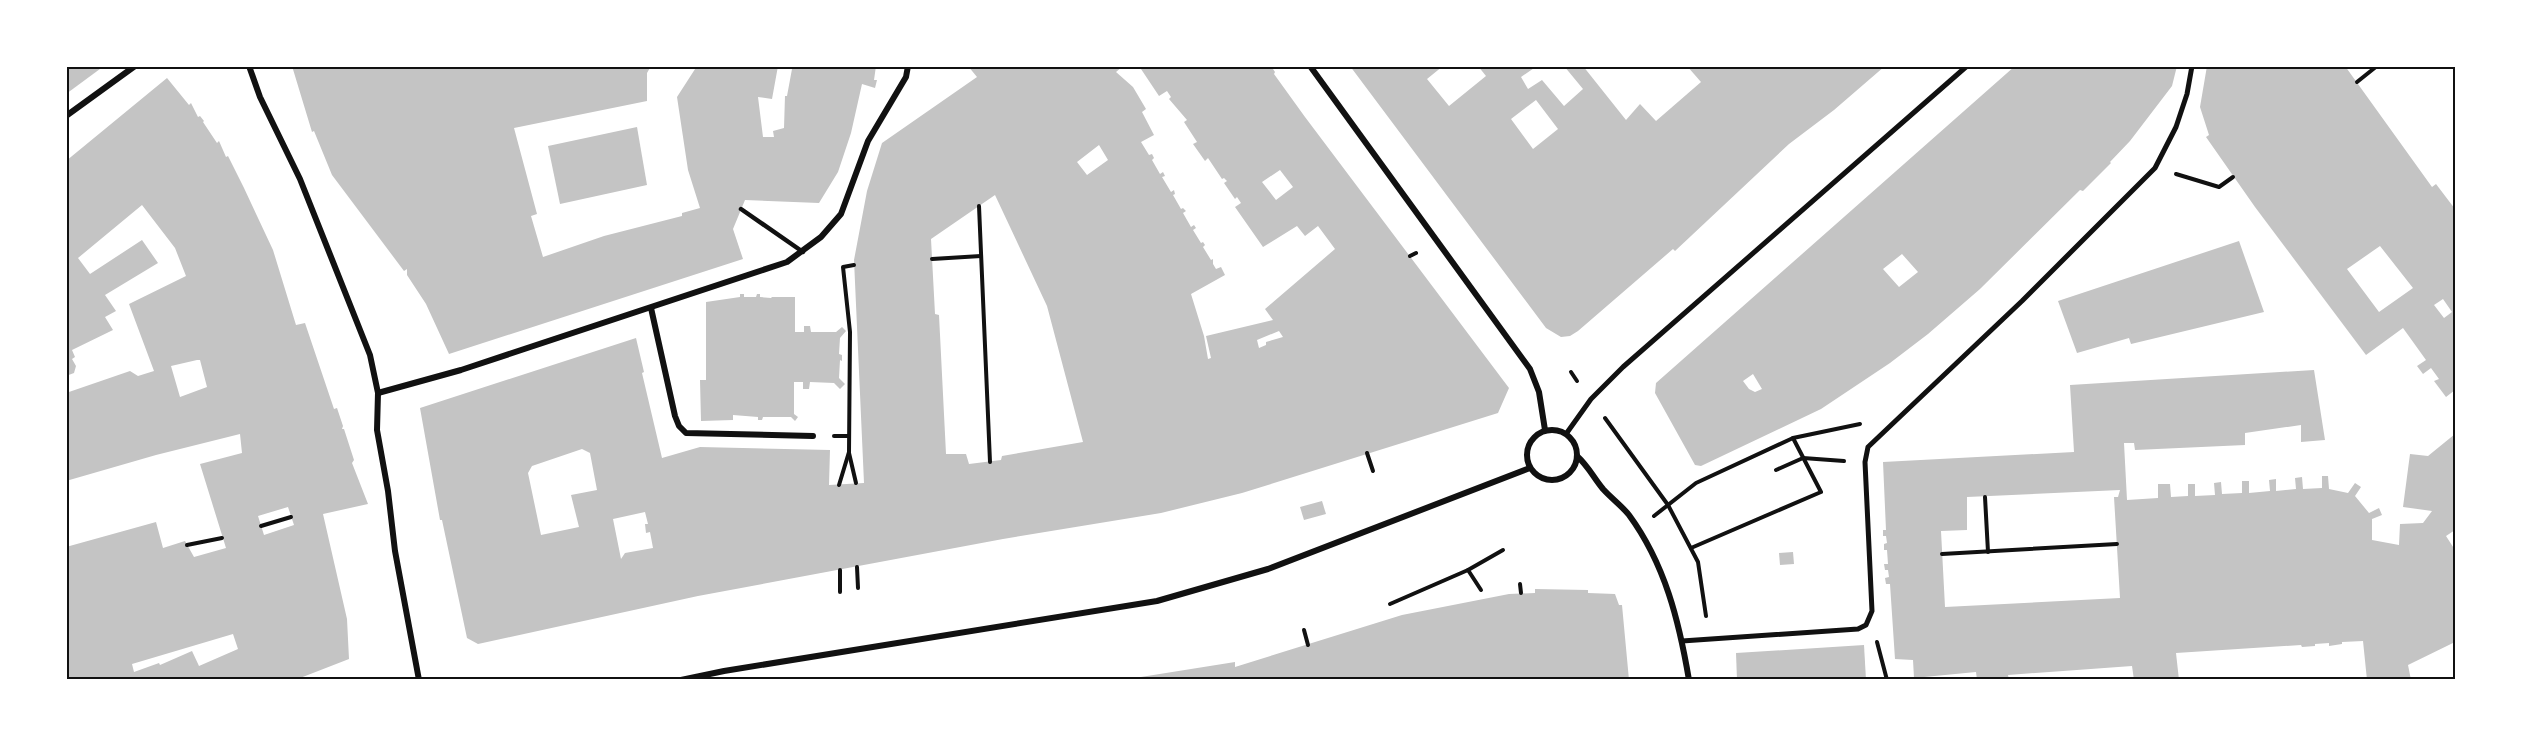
<svg xmlns="http://www.w3.org/2000/svg" width="2521" height="746" viewBox="0 0 2521 746" font-family="'PT Sans',sans-serif">
	<style>
		.building { fill: #c4c4c4; fill-rule: evenodd }
		.lines { fill: none; stroke-linecap: round; stroke-linejoin: round }
		.path { stroke: #111; stroke-width: 4 }
		.service { stroke: #111; stroke-width: 4.5 }
		.pedestrian { stroke: #111; stroke-width: 5 }
		.minor { stroke: #111; stroke-width: 6 }
		.neatline { fill: none; stroke: #111; stroke-width: 2 }
	</style>
	<rect width="100%" height="100%" fill="#fff"/>
	<g class="building">
		<polygon points="66,66 104,66 66,94"/>
		<polygon points="292,66 651,66 647,73 647,101 514,128 537,214 531,216 543,257 604,236 682,216 682,213 700,208 688,170 677,97 697,66 778,66 772,99 758,97 763,137 774,137 773,131 784,128 785,96 787,96 792,69 785,66 876,66 874,80 877,80 875,88 862,84 851,133 838,172 819,203 745,200 733,229 743,259 449,354 426,304 407,275 407,269 404,271 332,175 314,131 312,132"/>
		<path d="M 968,66 L 1123,66 L 1116,72 L 1133,87 L 1146,109 L 1142,112 L 1154,135 L 1141,142 L 1149,155 L 1152,154 L 1154,158 L 1152,160 L 1160,174 L 1163,172 L 1165,176 L 1162,177 L 1171,192 L 1174,190 L 1175,194 L 1173,195 L 1181,209 L 1183,208 L 1186,211 L 1183,213 L 1191,227 L 1194,225 L 1196,228 L 1193,230 L 1201,243 L 1203,242 L 1205,245 L 1203,247 L 1211,260 L 1213,259 L 1213,264 L 1216,269 L 1221,267 L 1225,275 L 1191,294 L 1204,336 L 1208,359 L 1211,358 L 1206,336 L 1273,320 L 1265,309 L 1335,249 L 1318,226 L 1305,236 L 1297,226 L 1263,247 L 1235,207 L 1241,203 L 1237,197 L 1235,199 L 1224,183 L 1227,181 L 1224,178 L 1222,179 L 1208,158 L 1205,161 L 1193,144 L 1197,142 L 1184,122 L 1187,120 L 1169,99 L 1171,97 L 1167,91 L 1159,96 L 1139,66 L 1271,66 L 1275,72 L 1274,74 L 1305,117 L 1509,388 L 1498,413 L 1242,493 L 1161,513 L 1003,539 L 698,596 L 478,644 L 467,638 L 442,520 L 440,520 L 420,408 L 636,338 L 644,372 L 642,373 L 662,458 L 700,447 L 830,450 L 829,485 L 864,483 L 854,260 L 867,191 L 882,143 L 977,77 ZM 1099,145 L 1108,160 L 1087,175 L 1077,162 ZM 1280,170 L 1293,187 L 1276,200 L 1262,182 ZM 995,195 L 1047,306 L 1083,442 L 1002,456 L 1001,460 L 969,464 L 966,454 L 946,454 L 939,315 L 935,314 L 931,239 ZM 1279,331 L 1283,337 L 1266,342 L 1266,345 L 1259,348 L 1257,340 ZM 582,449 L 590,453 L 597,490 L 571,495 L 579,527 L 541,535 L 528,473 L 532,466 ZM 645,512 L 648,524 L 645,524 L 646,533 L 650,532 L 653,548 L 625,553 L 621,559 L 613,519 Z"/>
		<path d="M 1350,66 L 1443,66 L 1427,79 L 1449,106 L 1486,76 L 1478,66 L 1537,66 L 1521,77 L 1528,89 L 1542,80 L 1564,106 L 1583,89 L 1564,66 L 1583,66 L 1626,120 L 1640,104 L 1656,121 L 1701,82 L 1687,66 L 1885,66 L 1834,110 L 1789,144 L 1675,251 L 1673,249 L 1578,331 L 1570,336 L 1561,337 L 1546,328 ZM 1536,100 L 1558,129 L 1533,149 L 1511,119 Z"/>
		<path d="M 2015,66 L 2177,66 L 2172,86 L 2130,141 L 2110,162 L 2111,163 L 2083,191 L 2080,190 L 1980,289 L 1928,334 L 1890,363 L 1821,409 L 1701,466 L 1695,465 L 1655,393 L 1656,383 ZM 1902,254 L 1918,272 L 1899,287 L 1883,269 ZM 1753,374 L 1762,389 L 1755,392 L 1749,389 L 1743,381 Z"/>
		<path d="M 2207,66 L 2345,66 L 2432,187 L 2436,184 L 2455,209 L 2455,390 L 2446,397 L 2434,381 L 2439,379 L 2431,368 L 2423,374 L 2417,366 L 2426,360 L 2403,328 L 2366,355 L 2255,207 L 2206,137 L 2209,135 L 2200,107 ZM 2380,246 L 2413,288 L 2379,312 L 2347,269 ZM 2443,299 L 2452,312 L 2444,318 L 2434,305 Z"/>
		<path d="M 167,78 L 189,105 L 191,103 L 198,117 L 200,116 L 204,121 L 203,122 L 217,143 L 219,141 L 226,157 L 228,156 L 244,188 L 273,250 L 296,325 L 305,323 L 334,409 L 337,408 L 343,426 L 342,429 L 344,429 L 354,460 L 352,463 L 368,504 L 323,514 L 347,619 L 349,659 L 295,680 L 66,680 L 66,547 L 156,522 L 163,548 L 185,541 L 194,557 L 226,548 L 200,464 L 242,453 L 240,434 L 156,455 L 66,481 L 66,393 L 130,371 L 138,376 L 154,371 L 129,304 L 186,276 L 175,248 L 142,205 L 78,258 L 90,274 L 142,240 L 158,263 L 105,295 L 116,311 L 105,317 L 113,330 L 72,350 L 75,357 L 72,359 L 76,366 L 74,373 L 66,376 L 66,161 ZM 197,360 L 200,360 L 207,387 L 180,397 L 171,366 ZM 288,507 L 294,525 L 264,535 L 258,516 ZM 233,634 L 238,649 L 199,666 L 192,651 L 160,665 L 159,663 L 134,672 L 132,664 Z"/>
		<polygon points="637,127 647,185 560,204 548,146"/>
		<polygon points="2239,241 2264,312 2131,344 2129,338 2077,353 2058,301"/>
		<polygon points="740,294 744,294 744,297 756,297 757,294 760,294 760,297 771,298 772,297 795,297 795,332 804,332 804,326 810,326 811,332 836,332 842,327 846,331 840,338 839,354 842,355 842,361 840,360 839,378 845,384 840,389 834,383 810,382 809,389 803,389 803,382 794,382 794,414 798,417 795,421 791,417 763,417 762,420 758,420 758,417 733,415 733,420 701,421 700,380 706,380 706,302 740,297"/>
		<path d="M 2314,370 L 2325,440 L 2301,442 L 2301,425 L 2245,433 L 2245,445 L 2135,450 L 2134,443 L 2124,443 L 2127,500 L 2158,498 L 2158,484 L 2170,484 L 2171,497 L 2188,496 L 2188,484 L 2195,484 L 2195,496 L 2215,495 L 2214,483 L 2221,482 L 2222,494 L 2242,493 L 2242,481 L 2249,481 L 2249,493 L 2270,491 L 2269,480 L 2276,479 L 2276,491 L 2296,489 L 2295,478 L 2302,477 L 2303,489 L 2322,488 L 2322,476 L 2328,476 L 2329,489 L 2348,493 L 2355,483 L 2361,487 L 2355,496 L 2369,513 L 2379,508 L 2382,515 L 2372,519 L 2372,540 L 2399,545 L 2400,524 L 2423,523 L 2432,511 L 2403,507 L 2410,454 L 2428,456 L 2455,434 L 2455,530 L 2446,536 L 2455,550 L 2455,642 L 2408,665 L 2411,680 L 2367,680 L 2363,641 L 2342,642 L 2342,644 L 2329,646 L 2329,643 L 2315,644 L 2315,646 L 2302,647 L 2301,645 L 2176,653 L 2179,680 L 2134,680 L 2132,666 L 2008,675 L 2009,680 L 1977,680 L 1976,672 L 1914,678 L 1913,660 L 1895,659 L 1890,584 L 1886,584 L 1885,578 L 1889,577 L 1888,570 L 1885,570 L 1884,564 L 1888,564 L 1887,550 L 1884,550 L 1884,544 L 1887,543 L 1886,536 L 1883,536 L 1883,530 L 1886,530 L 1883,462 L 2074,452 L 2070,385 ZM 2120,490 L 2118,497 L 2114,497 L 2120,598 L 1945,607 L 1941,531 L 1967,530 L 1967,497 Z"/>
		<polygon points="1322,501 1326,514 1304,520 1300,507"/>
		<polygon points="1793,552 1794,564 1780,565 1779,553"/>
		<polygon points="1535,589 1588,590 1588,593 1615,594 1619,605 1622,605 1629,680 1122,680 1235,662 1235,667 1402,615 1509,594 1535,593"/>
		<polygon points="1864,645 1866,680 1737,680 1736,653"/>
	</g>
	<g class="lines">
		<g class="path">
			<polyline points="2357,82 2377,66"/>
			<polyline points="2176,174 2219,187 2233,177"/>
			<polyline points="979,206 990,462"/>
			<polyline points="1410,256 1416,253"/>
			<polyline points="932,259 981,256"/>
			<polyline points="1571,372 1577,381"/>
			<polyline points="1605,418 1668,505 1698,562 1706,616"/>
			<polyline points="834,436 848,436"/>
			<polyline points="1793,438 1860,424"/>
			<polyline points="849,453 856,483"/>
			<polyline points="1367,453 1373,471"/>
			<polyline points="1776,470 1803,458 1844,461"/>
			<polyline points="839,485 849,452 850,332 843,267 854,265"/>
			<polyline points="1985,497 1988,552"/>
			<polyline points="1654,516 1696,483 1793,438 1821,492 1691,548"/>
			<polyline points="261,526 291,517"/>
			<polyline points="187,545 222,538"/>
			<polyline points="1942,554 2117,544"/>
			<polyline points="857,567 858,588"/>
			<polyline points="840,570 840,592"/>
			<polyline points="1468,570 1481,590"/>
			<polyline points="1520,584 1521,593"/>
			<polyline points="1390,604 1468,570 1503,550"/>
			<polyline points="1304,630 1308,645"/>
			<polyline points="1877,642 1887,680"/>
		</g>
		<polyline class="service" points="741,209 803,252"/>
		<g class="pedestrian">
			<polyline points="1566,434 1591,399 1623,367 1967,66"/>
			<polyline points="1682,641 1858,629 1866,625 1872,611 1865,462 1868,447 2022,301 2155,168 2176,127 2187,94 2192,66"/>
		</g>
		<g class="minor">
			<polyline points="249,66 260,97 300,179 370,355 378,393 377,430 388,491 395,551 419,680"/>
			<polyline points="1310,66 1530,369 1539,392 1545,430"/>
			<polyline points="66,116 135,66"/>
			<polyline points="651,308 675,416 679,426 686,433 813,436"/>
			<polyline points="378,393 461,370 787,262 821,237 841,214 868,141 906,77 908,66"/>
			<circle cx="1552" cy="455" r="25"/>
			<path d="M 1577,456 C 1589,467 1593,477 1603,489 C 1611,498 1621,505 1629,515 C 1665,564 1679,621 1689,680"/>
			<polyline points="681,680 724,671 1157,601 1268,569 1530,468"/>
		</g>
	</g>
	<rect width="2521" height="746" fill="none" stroke="#ffffff" stroke-width="135"/>
	<rect x="68" y="68" width="2386" height="610" class="neatline"/>
</svg>
